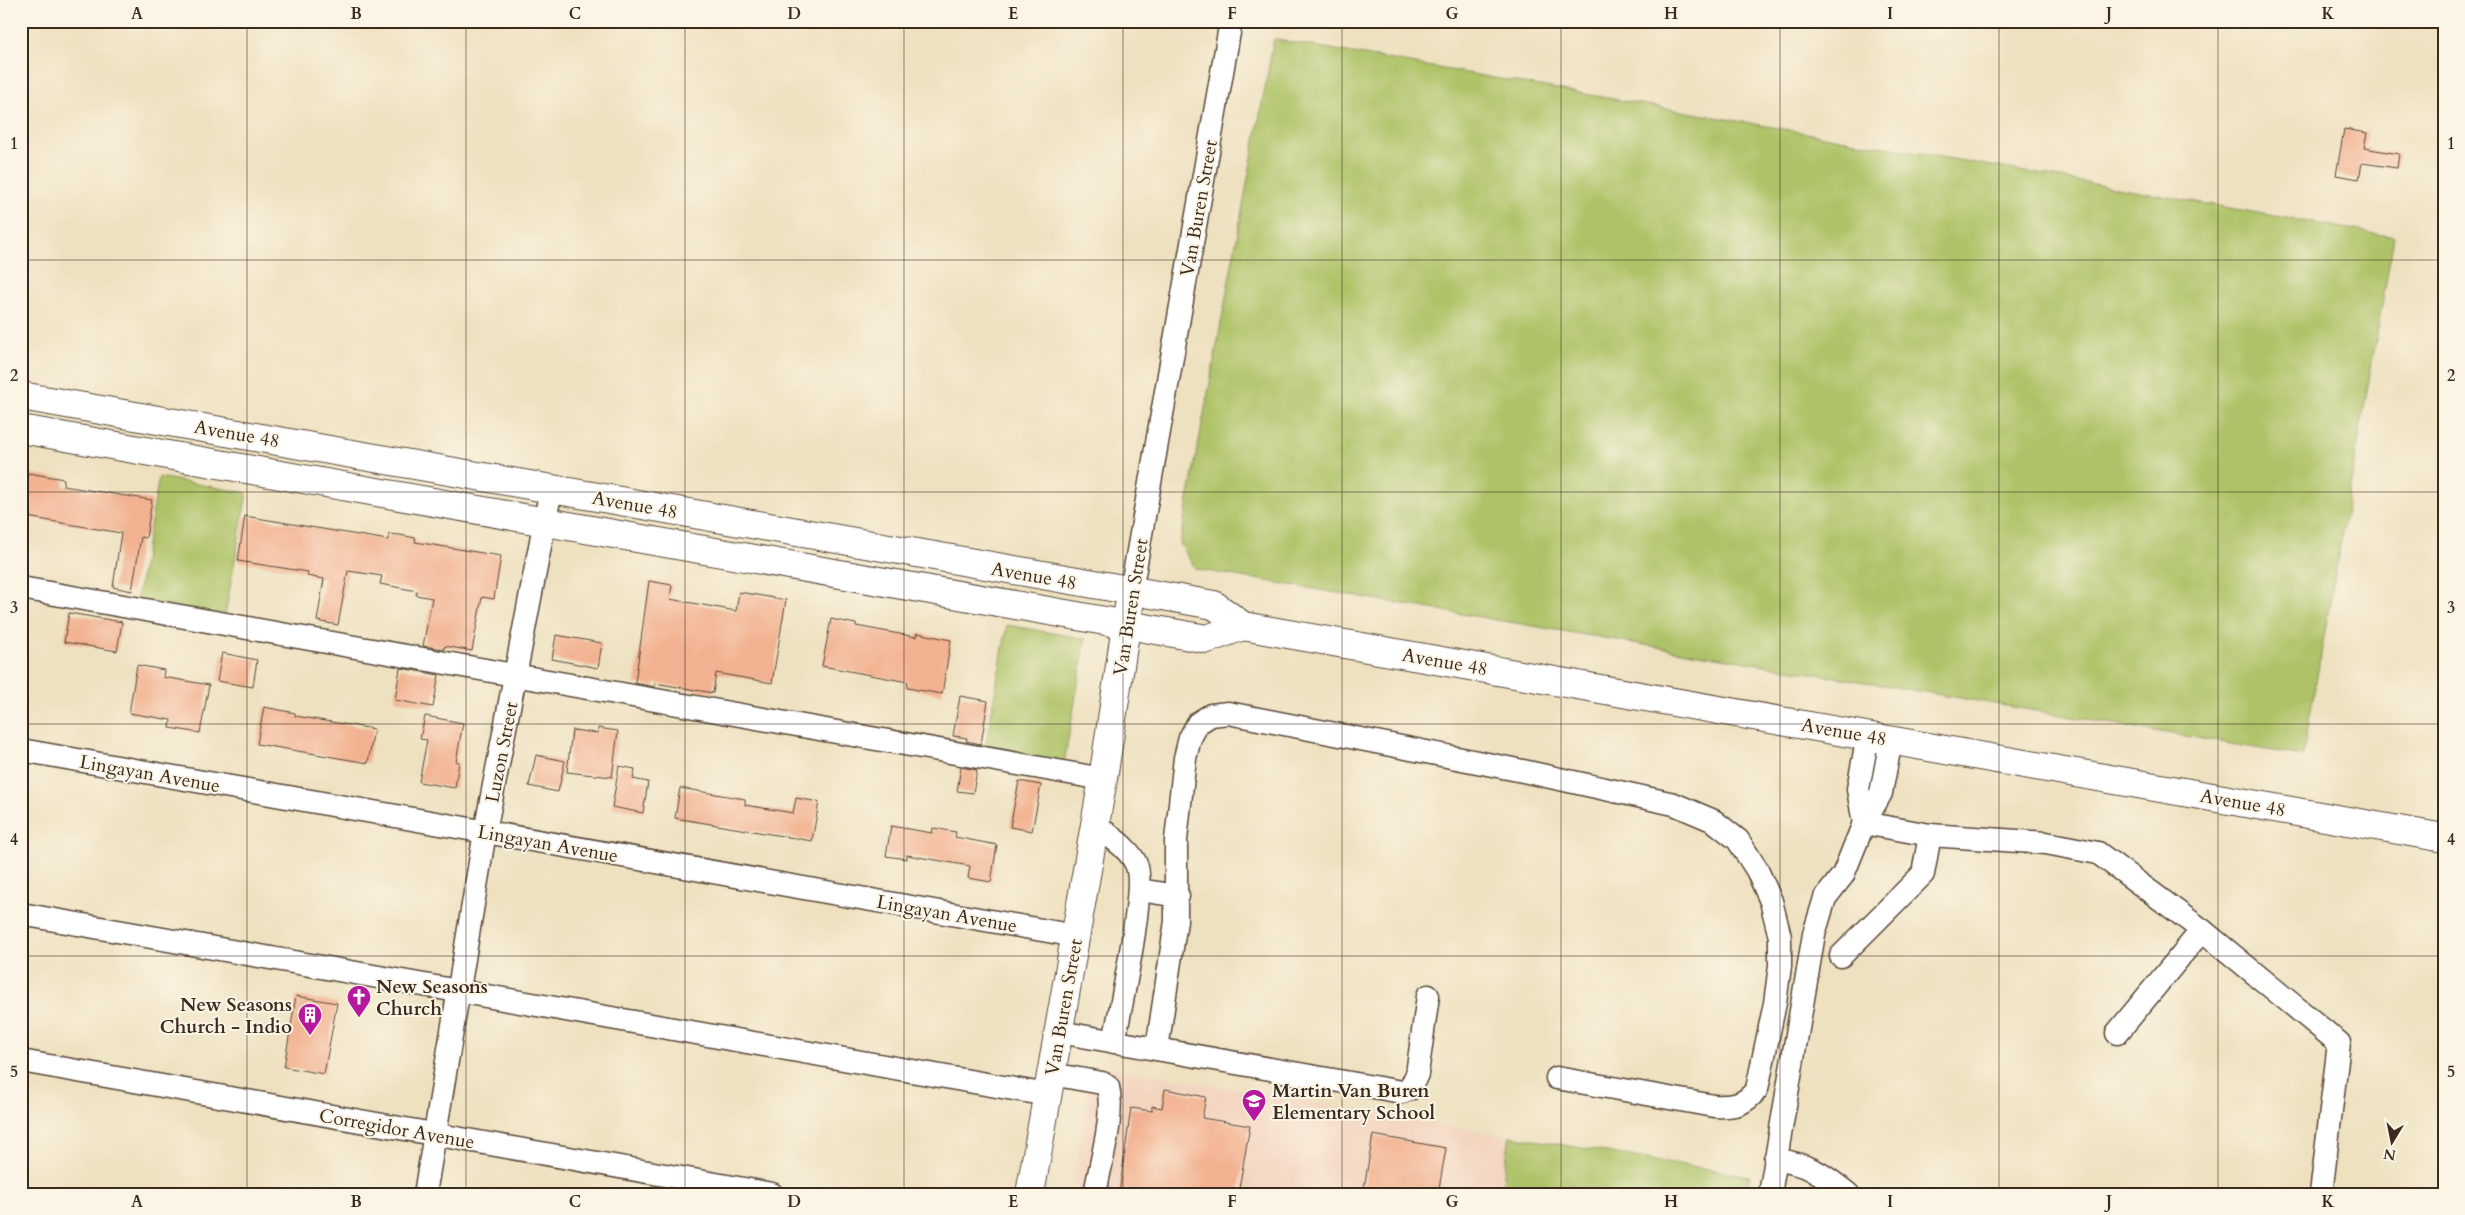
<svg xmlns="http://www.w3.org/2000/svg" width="2465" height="1215" viewBox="0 0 2465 1215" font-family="Cardo,serif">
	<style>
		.built { fill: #f3d4bf }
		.green { fill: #aec368; stroke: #747643 }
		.building { fill: #f2b291 }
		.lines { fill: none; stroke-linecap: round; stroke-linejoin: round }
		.minor-casing { stroke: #564536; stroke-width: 25 }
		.major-casing { stroke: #564536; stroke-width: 30 }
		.minor { stroke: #fff; stroke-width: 22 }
		.major { stroke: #fff; stroke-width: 28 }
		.grid { fill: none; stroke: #3b2a1e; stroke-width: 1; stroke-opacity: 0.55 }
		.labels { text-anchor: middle; stroke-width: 4; stroke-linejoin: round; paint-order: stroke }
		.street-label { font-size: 19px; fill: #3b2a1e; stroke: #fcf5e5 }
		.poi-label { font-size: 19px; font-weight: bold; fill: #3b2a1e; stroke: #fcf5e5; text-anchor: start }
		.neatline { fill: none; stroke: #3b2a1e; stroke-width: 2 }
		.grid-label { font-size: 16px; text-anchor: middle; font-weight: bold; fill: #3b2a1e }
	</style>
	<rect width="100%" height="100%" fill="#fcf5e5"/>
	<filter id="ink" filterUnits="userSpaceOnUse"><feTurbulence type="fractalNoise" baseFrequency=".02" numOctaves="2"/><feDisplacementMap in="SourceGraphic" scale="10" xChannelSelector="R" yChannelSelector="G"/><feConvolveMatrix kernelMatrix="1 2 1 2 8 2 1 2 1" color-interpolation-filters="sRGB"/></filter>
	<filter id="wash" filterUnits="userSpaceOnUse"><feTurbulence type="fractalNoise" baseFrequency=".0096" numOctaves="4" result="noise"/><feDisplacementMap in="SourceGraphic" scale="20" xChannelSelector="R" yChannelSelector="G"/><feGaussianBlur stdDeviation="1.12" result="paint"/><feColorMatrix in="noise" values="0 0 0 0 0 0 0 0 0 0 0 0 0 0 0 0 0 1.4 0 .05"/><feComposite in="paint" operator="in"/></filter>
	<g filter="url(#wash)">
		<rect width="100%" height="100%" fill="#eee1c0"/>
		<polygon class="built" points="1093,1064 1757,1180 1754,1194 1071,1194"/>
		<g class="green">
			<polygon points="1274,39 2394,237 2303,756 1195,569 1180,543"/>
			<polygon points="159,477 247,493 225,615 137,600"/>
			<polygon points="1007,625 1086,639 1064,763 985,749"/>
			<polygon points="1510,1136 1750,1176 1747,1194 1501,1194"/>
		</g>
		<g id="blocks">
			<g class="building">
				<polygon points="2344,129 2367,133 2364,148 2399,154 2397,168 2362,163 2359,179 2336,175"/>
				<polygon points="28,473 64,479 63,486 152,500 146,538 141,537 132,591 113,587 121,533 21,516"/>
				<polygon points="245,516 388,540 389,534 400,535 416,538 415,542 501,556 494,599 482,597 472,651 445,646 444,649 423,646 432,598 416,595 417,591 380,584 382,576 348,571 338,625 317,621 324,579 307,576 308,572 238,561"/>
				<polygon points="649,581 672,585 670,599 736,611 739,592 786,600 772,683 716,673 713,693 655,683 655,687 635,683"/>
				<polygon points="69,613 122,622 117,651 64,642"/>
				<polygon points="831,619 856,624 856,626 916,637 917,633 951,640 942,694 907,688 908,682 822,666"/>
				<polygon points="556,635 602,643 598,668 552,659"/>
				<polygon points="222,653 257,660 253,687 217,681"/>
				<polygon points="137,665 164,670 163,677 209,685 200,733 170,728 171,720 129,713"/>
				<polygon points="400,668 439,675 433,707 395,700"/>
				<polygon points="960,696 988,701 981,744 966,741 967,738 953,736"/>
				<polygon points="264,707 295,713 295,716 374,729 368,763 257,744"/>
				<polygon points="425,716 463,723 456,762 459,762 455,788 419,782 427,740 420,739"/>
				<polygon points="598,728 618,731 612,777 567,772 572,730 598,733"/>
				<polygon points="536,755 565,761 558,792 529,786"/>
				<polygon points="619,766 635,769 633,779 648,782 643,813 612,807"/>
				<polygon points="961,767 977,770 973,793 957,791"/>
				<polygon points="1019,781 1041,785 1032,831 1010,827"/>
				<polygon points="680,788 745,799 745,805 793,813 796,798 819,802 812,841 675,818"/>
				<polygon points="891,826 932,833 933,828 956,832 955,837 997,845 991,882 968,878 970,866 907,855 907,859 886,856"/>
				<polygon points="296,996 337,1003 324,1074 284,1067"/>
				<polygon points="1165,1089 1206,1097 1202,1118 1250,1126 1238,1194 1119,1194 1131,1108 1152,1111 1152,1106 1162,1108"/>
				<polygon points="1373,1135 1446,1148 1438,1194 1363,1194"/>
			</g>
		</g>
	</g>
	<g filter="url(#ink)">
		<use href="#blocks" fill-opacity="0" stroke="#564536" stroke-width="1"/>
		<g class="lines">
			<defs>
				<g id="minor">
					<polyline points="21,588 1103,779"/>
					<polyline points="1131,591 1231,21"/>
					<polyline points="21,750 1076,936"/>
					<polyline points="1864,823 1930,835 2046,843 2098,853 2202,930 2339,1043 2321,1194"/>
					<polyline points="1864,823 1858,789 1868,735"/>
					<path d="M 1095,824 C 1109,836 1129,848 1136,864 C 1147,886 1120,1010 1114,1042"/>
					<polyline points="1139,890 1178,896"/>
					<polyline points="21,914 1048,1095"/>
					<polyline points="1841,956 1923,874 1930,835"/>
					<polyline points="1059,1032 1402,1092 1410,1089 1417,1074 1428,996"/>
					<polyline points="2117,1033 2202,930"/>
					<path d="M 1157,1049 L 1176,921 L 1176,840 L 1185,758 L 1190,738 L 1198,723 L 1211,715 L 1228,713 L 1523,771 L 1674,804 L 1714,821 L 1738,840 L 1757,870 L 1771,901 L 1780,937 L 1780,966 L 1775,1003 L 1757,1089 C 1745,1105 1734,1107 1714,1106 L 1557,1078"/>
					<polyline points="21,1061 772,1194"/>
					<path d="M 1051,1074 L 1102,1083 L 1108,1087 C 1115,1116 1100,1164 1095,1194"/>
					<path d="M 1775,1159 C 1809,1165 1821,1172 1848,1194"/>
					<polyline points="425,1194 485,832 551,489"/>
					<polyline points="1770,1194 1814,934 1825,898 1843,875 1864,823 1881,793 1891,740"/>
				</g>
				<g id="major">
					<polyline points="21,396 1214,605 1243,626 2444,838"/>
					<polyline points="21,429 1207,639 1243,626"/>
					<polyline points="1030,1194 1103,779 1129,606"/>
				</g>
			</defs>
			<use href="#minor" class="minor-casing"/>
			<use href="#major" class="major-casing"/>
			<use href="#minor" class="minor"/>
			<use href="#major" class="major"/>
		</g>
	</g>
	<path class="grid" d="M 247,21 L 247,1194M 466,21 L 466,1194M 685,21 L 685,1194M 904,21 L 904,1194M 1123,21 L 1123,1194M 1342,21 L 1342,1194M 1561,21 L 1561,1194M 1780,21 L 1780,1194M 1999,21 L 1999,1194M 2218,21 L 2218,1194M 21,260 L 2444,260M 21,492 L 2444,492M 21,724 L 2444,724M 21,956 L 2444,956"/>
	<defs>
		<symbol id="church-pin" viewBox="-11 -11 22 30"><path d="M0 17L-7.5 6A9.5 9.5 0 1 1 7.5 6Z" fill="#b5179e" stroke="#fcf5e5"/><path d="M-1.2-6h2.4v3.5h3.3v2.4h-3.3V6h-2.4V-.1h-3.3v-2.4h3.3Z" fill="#fff"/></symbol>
		<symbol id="building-pin" viewBox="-11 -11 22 30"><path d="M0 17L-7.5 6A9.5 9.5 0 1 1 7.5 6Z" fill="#b5179e" stroke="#fcf5e5"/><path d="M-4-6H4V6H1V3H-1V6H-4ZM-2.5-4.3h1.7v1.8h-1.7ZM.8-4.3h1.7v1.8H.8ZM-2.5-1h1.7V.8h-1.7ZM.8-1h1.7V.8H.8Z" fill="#fff"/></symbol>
		<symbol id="school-pin" viewBox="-11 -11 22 30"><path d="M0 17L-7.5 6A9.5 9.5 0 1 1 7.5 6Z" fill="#b5179e" stroke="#fcf5e5"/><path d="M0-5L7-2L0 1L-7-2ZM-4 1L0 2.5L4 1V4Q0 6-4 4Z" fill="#fff"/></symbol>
	</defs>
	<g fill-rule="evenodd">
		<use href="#church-pin" x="345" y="983" width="28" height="38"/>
		<use href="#building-pin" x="296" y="1001" width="28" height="38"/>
		<use href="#school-pin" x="1240" y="1087" width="28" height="38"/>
	</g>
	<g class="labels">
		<g class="street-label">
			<text transform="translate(1198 208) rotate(-80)" y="7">Van Buren Street</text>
			<text transform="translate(237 433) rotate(10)" y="7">Avenue 48</text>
			<text transform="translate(635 504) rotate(10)" y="7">Avenue 48</text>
			<text transform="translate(1034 575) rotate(10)" y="7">Avenue 48</text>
			<text transform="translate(1130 607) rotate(-81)" y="7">Van Buren Street</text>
			<text transform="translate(1445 661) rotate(10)" y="7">Avenue 48</text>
			<text transform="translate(1844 731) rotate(10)" y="7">Avenue 48</text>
			<text transform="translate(501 752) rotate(-79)" y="7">Luzon Street</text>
			<text transform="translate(150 773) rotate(10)" y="7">Lingayan Avenue</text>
			<text transform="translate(2243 802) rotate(10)" y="7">Avenue 48</text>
			<text transform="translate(548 843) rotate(10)" y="7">Lingayan Avenue</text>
			<text transform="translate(947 913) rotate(10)" y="7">Lingayan Avenue</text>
			<text transform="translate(1063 1007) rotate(-80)" y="7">Van Buren Street</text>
			<text transform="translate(397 1128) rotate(10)" y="7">Corregidor Avenue</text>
		</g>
		<g class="poi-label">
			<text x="376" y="993">New Seasons<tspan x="376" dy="22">Church</tspan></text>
			<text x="292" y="1011" text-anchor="end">New Seasons<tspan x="292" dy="22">Church - Indio</tspan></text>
			<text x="1272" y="1097">Martin Van Buren<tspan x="1272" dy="22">Elementary School</tspan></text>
		</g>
	</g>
	<rect width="2465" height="1215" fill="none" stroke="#fcf5e5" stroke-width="55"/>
	<g transform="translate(2392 1142) rotate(190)" stroke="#fcf5e5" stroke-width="4" paint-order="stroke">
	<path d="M0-4L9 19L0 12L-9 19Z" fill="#3b2a1e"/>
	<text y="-8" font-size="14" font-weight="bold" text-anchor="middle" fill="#3b2a1e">N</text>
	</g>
	<rect x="28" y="28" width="2410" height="1160" class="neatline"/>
	<g class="grid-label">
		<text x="137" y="19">A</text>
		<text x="356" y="19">B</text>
		<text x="575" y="19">C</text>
		<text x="794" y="19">D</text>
		<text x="1013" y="19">E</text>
		<text x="1232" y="19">F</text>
		<text x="1452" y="19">G</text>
		<text x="1671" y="19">H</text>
		<text x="1890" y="19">I</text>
		<text x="2109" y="19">J</text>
		<text x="2328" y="19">K</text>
		<text x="14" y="149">1</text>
		<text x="2451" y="149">1</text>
		<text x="14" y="381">2</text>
		<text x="2451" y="381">2</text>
		<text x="14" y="613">3</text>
		<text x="2451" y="613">3</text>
		<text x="14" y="845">4</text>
		<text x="2451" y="845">4</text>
		<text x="14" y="1077">5</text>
		<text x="2451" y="1077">5</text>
		<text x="137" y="1207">A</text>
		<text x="356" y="1207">B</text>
		<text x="575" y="1207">C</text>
		<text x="794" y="1207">D</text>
		<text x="1013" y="1207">E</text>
		<text x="1232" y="1207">F</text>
		<text x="1452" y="1207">G</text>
		<text x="1671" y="1207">H</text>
		<text x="1890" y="1207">I</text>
		<text x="2109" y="1207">J</text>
		<text x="2328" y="1207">K</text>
	</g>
</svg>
